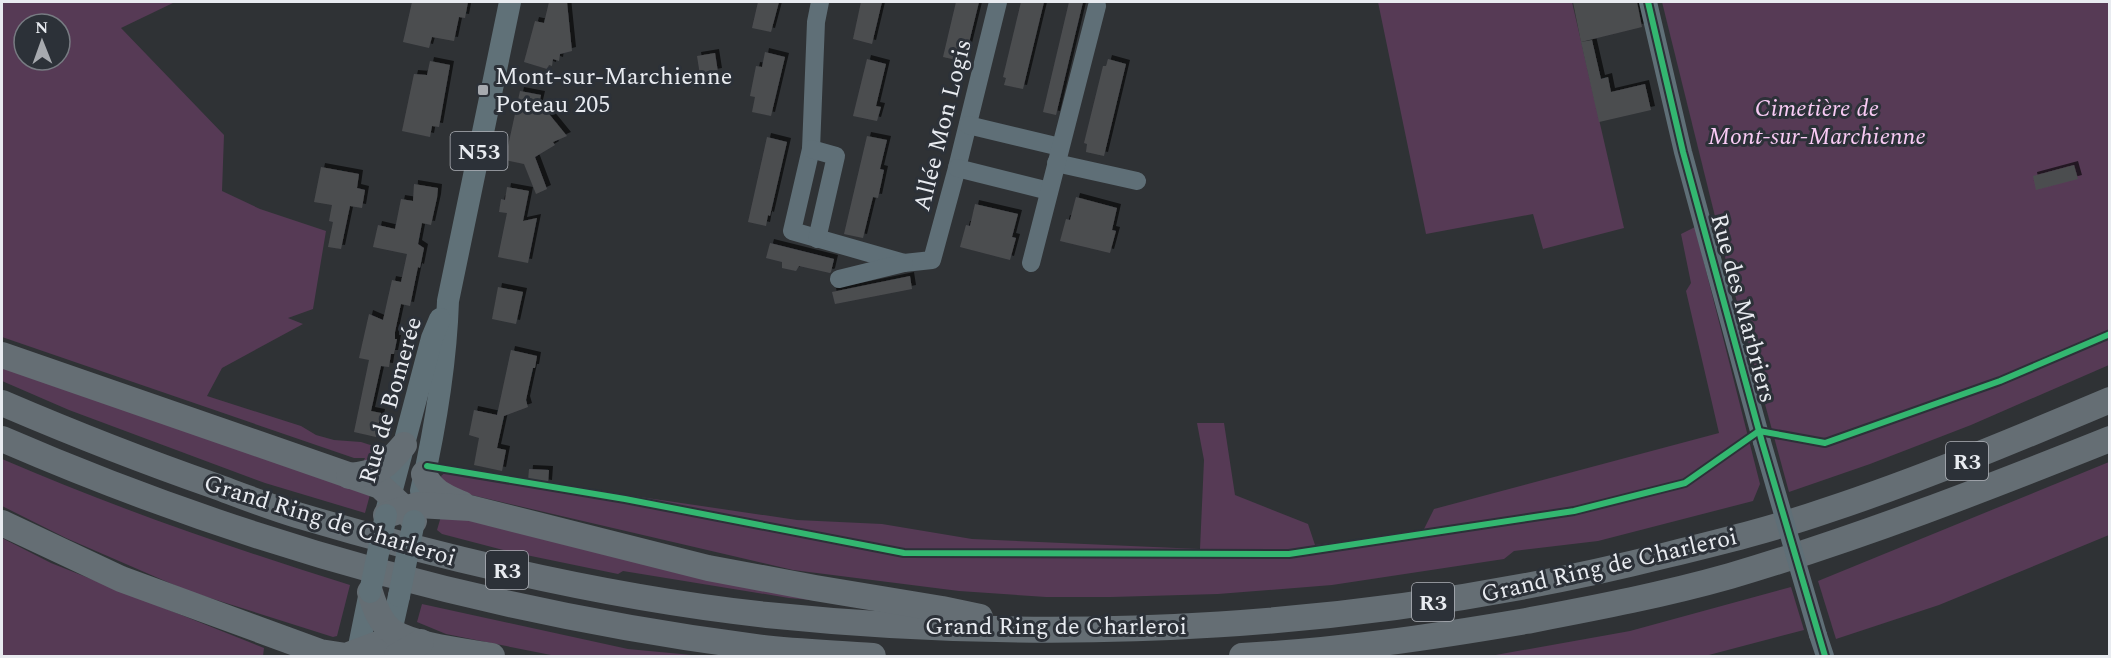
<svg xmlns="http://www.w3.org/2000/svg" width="2111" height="658" viewBox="0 0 2111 658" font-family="Spectral,serif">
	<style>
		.green { fill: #563a55; fill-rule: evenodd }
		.building { fill: #4c4d50; filter: url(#shadow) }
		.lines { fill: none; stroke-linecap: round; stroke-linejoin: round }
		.minor { stroke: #5f6f77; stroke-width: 18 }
		.major { stroke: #607178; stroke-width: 22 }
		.highway { stroke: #656e74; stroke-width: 26 }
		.minor-bridge { stroke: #5f6f77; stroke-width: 18 }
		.major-bridge { stroke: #607178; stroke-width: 22 }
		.cycleway-casing { stroke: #2c3138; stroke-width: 10 }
		.cycleway { stroke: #33b770; stroke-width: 6 }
		.poi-dot { fill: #a7aaaf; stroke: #2c3138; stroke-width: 2 }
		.labels { text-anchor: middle; stroke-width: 6; stroke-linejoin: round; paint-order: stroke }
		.shield { fill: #2c3138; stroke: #b0b3b9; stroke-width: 1.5 }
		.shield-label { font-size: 22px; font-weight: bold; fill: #e8ebf0 }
		.poi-label { font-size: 24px; fill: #e8ebf0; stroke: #2c3138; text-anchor: start }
		.park-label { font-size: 24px; font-style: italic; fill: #f9cbf5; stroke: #2c3138 }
		.street-label { font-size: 24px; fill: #e8ebf0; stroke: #2c3138 }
	</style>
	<defs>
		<filter id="shadow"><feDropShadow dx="4" dy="-4" stdDeviation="0" flood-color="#0009"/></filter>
	</defs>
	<rect width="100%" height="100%" fill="#2f3235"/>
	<g class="green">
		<path d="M 2,2 L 175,2 L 121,28 L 224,135 L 222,191 L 260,209 L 326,231 L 313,309 L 288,318 L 303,324 L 222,368 L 207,396 L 301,426 L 316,435 L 334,440 L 361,442 L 386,450 L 371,460 L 363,462 L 365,458 L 354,458 L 2,337 ZM 24,24 L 60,24 L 60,60 L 24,60 Z"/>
		<polygon points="1378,2 1572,2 1624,228 1543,249 1533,214 1426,234"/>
		<polygon points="1662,2 2109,2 2109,365 1971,425 1870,464 1789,492 1728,269"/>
		<polygon points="1695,227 1760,484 1753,501 1598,541 1514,551 1504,559 1332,585 1218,594 1111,597 1046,597 959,591 793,570 450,490 444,485 441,476 447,471 463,471 477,476 538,482 797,520 882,524 972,539 1200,549 1204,460 1197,423 1224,423 1235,495 1308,524 1315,545 1423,531 1434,509 1719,433 1686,291 1691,283 1681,234"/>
		<polygon points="2,363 371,491 365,513 265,483 69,410 2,381"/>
		<path d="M 2,459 C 115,508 232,548 350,585 L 337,636 L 333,637 L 188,591 L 66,538 L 2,506 Z"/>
		<polygon points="2109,462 2109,535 1939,605 1836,639 1818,581"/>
		<polygon points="442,513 822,601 789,598 623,571 618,574 507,551 442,534 437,530"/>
		<polygon points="2,538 51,563 264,648 263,656 2,656"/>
		<polygon points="1791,587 1804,630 1705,656 1490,656 1630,631"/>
		<polygon points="422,604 628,649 702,656 556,656 446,634 417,622"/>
	</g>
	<g class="building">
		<polygon points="412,2 468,2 465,18 459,17 454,41 432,37 429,48 403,42"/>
		<polygon points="549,2 567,2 572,51 560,54 559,61 553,59 552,66 549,65 547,69 524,62 535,21 544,23"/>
		<polygon points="758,2 779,2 771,32 752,28"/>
		<polygon points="861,2 882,2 872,44 853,39"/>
		<polygon points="956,2 979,2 966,55 963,54 961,61 943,57"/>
		<polygon points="1021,2 1044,2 1023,89 1004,85 1006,78 1003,77"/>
		<polygon points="1069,2 1083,2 1056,115 1043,112"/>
		<polygon points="1573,2 1637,2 1642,27 1581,42"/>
		<polygon points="1592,40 1601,79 1608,77 1611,92 1645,84 1651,110 1599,122 1581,42"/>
		<polygon points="765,52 785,57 771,116 752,112 755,97 750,96 756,66 762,67"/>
		<polygon points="715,53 718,72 700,75 697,56"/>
		<polygon points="867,59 886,64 876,106 881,107 877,121 853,116"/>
		<polygon points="1108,59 1126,64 1104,156 1086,152 1087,144 1084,143 1103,66 1106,66"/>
		<polygon points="430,61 450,65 439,127 432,126 430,137 402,131 414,74 427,75"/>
		<polygon points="520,91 541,95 538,108 545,109 567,136 553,142 555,145 535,157 547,189 536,194 524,164 505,160"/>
		<polygon points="867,136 887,140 880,169 884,170 878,198 873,197 863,238 844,234"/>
		<polygon points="767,137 787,142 770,216 768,215 766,226 748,222"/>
		<polygon points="2074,165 2078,179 2036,190 2033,176"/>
		<polygon points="321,167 359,174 357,188 365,190 362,208 350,206 341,249 328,247 333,222 329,221 332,205 314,202"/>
		<polygon points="414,184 438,188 437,198 431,225 422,223 418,244 424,248 420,268 418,267 410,306 401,304 395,332 395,339 397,339 394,354 391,354 389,367 381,366 371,411 381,413 376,437 354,432 369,360 359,358 369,314 383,320 392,280 401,282 407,254 373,247 378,225 395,229 401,199 413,201"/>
		<polygon points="507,187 529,191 523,221 537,218 528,263 498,257 507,213 499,212 501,199 505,200"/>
		<polygon points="1076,197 1117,208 1112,230 1116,231 1110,253 1060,241 1066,219 1070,220"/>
		<polygon points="975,204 1018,214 1012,237 1016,238 1010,260 960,247 966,225 970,226"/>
		<polygon points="770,243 834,259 831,272 830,273 799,266 796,271 782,268 782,262 766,258"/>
		<polygon points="910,276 912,289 835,304 832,292"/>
		<polygon points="498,287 523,292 516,324 492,319"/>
		<polygon points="511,350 537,356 535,368 533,368 526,400 528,407 504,416 497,448 506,450 502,471 474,465 479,438 469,435 474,410 497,415"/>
		<polygon points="529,469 549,470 548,484 528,481"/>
	</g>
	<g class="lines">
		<g class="minor">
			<polyline points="820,2 816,22 811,149 792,231 904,263 932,260 957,168 998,2"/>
			<polyline points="1648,2 1683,152 1762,442"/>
			<polyline points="968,125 1060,147"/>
			<polyline points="811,149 836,156 817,239"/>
			<polyline points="1056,163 1137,181"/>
			<polyline points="957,168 1049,191"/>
			<polyline points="1031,263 1097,6"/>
			<polyline points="839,279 904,263"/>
			<polyline points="1818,635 1825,656"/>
		</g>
		<g class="major">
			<path d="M 421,491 C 435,429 446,364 448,301 L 510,2"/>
			<polyline points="386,512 432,338 440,319"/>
			<polyline points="388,645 399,596"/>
			<polyline points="357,656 370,592"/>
		</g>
		<g class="highway">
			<polyline points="2,355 380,486 405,509 414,521"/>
			<path d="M 2,403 C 72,433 143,461 215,486 C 242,496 270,507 297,515 C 449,560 609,598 767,615 C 1068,646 1373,629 1667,555 C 1720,542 1773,529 1825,511 C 1922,479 2015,440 2110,400"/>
			<path d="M 2,439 C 244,544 493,613 755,647 C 794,652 834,653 873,656"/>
			<path d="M 424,474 C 432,492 446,497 462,504"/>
			<path d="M 349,476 C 380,473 384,468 404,445"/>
			<polyline points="386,515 418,505 470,508 708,568 815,588 942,609 980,617"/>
			<polyline points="2,523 121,579 320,652 346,656 389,640"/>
			<path d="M 370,592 C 374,605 380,624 393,632 C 416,646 464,651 492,656"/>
			<polyline points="397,656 421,642"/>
			<path d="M 1242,656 C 1338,651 1432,637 1526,621 C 1594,608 1663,595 1730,576 C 1859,538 1985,489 2110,439"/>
		</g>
		<polyline class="minor-bridge" points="1762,442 1818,635"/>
		<g class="major-bridge">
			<polyline points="370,592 386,515"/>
			<polyline points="399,596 414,521"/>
		</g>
		<defs>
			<g id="cycleway">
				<polyline points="1648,2 1683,152 1762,442 1825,656"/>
				<polyline points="427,466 625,499 904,553 1289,554 1574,511 1685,483 1759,431 1825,443 2000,381 2110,334"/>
			</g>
		</defs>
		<use href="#cycleway" class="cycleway-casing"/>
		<use href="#cycleway" class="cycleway"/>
	</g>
	<rect class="poi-dot" x="477" y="84" width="12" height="12" rx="3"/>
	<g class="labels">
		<g class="shield">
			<rect x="450.5" y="132" width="57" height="38" rx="4.5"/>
			<rect x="1946" y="442" width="42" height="38" rx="4.5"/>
			<rect x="486" y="551" width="42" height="38" rx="4.5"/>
			<rect x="1412" y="583" width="42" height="38" rx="4.5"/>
		</g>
		<g class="shield-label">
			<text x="479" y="159">N53</text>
			<text x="1967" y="469">R3</text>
			<text x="507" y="578">R3</text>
			<text x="1433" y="610">R3</text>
		</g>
		<g class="poi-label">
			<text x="495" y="84">Mont-sur-Marchienne<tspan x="495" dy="28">Poteau 205</tspan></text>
		</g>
		<g class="park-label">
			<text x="1817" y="116">Cimetière de<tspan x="1817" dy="28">Mont-sur-Marchienne</tspan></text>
		</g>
		<g class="street-label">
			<text transform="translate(942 125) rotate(-76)" y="8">Allée Mon Logis</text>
			<text transform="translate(1744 308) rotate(75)" y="8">Rue des Marbriers</text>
			<text transform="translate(390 400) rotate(-74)" y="8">Rue de Bomerée</text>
			<text transform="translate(330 520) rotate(17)" y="8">Grand Ring de Charleroi</text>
			<text transform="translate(1609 565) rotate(-13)" y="8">Grand Ring de Charleroi</text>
			<text x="1056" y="634">Grand Ring de Charleroi</text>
		</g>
	</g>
	<rect width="2111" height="658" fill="none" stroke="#e8ebf0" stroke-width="6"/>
	<g transform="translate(42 42) rotate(359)"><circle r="28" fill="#2c3138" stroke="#777b82" stroke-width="1.5"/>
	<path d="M0-4.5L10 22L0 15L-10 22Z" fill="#a7aaaf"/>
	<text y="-9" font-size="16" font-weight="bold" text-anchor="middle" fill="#e8ebf0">N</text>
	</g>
</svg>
